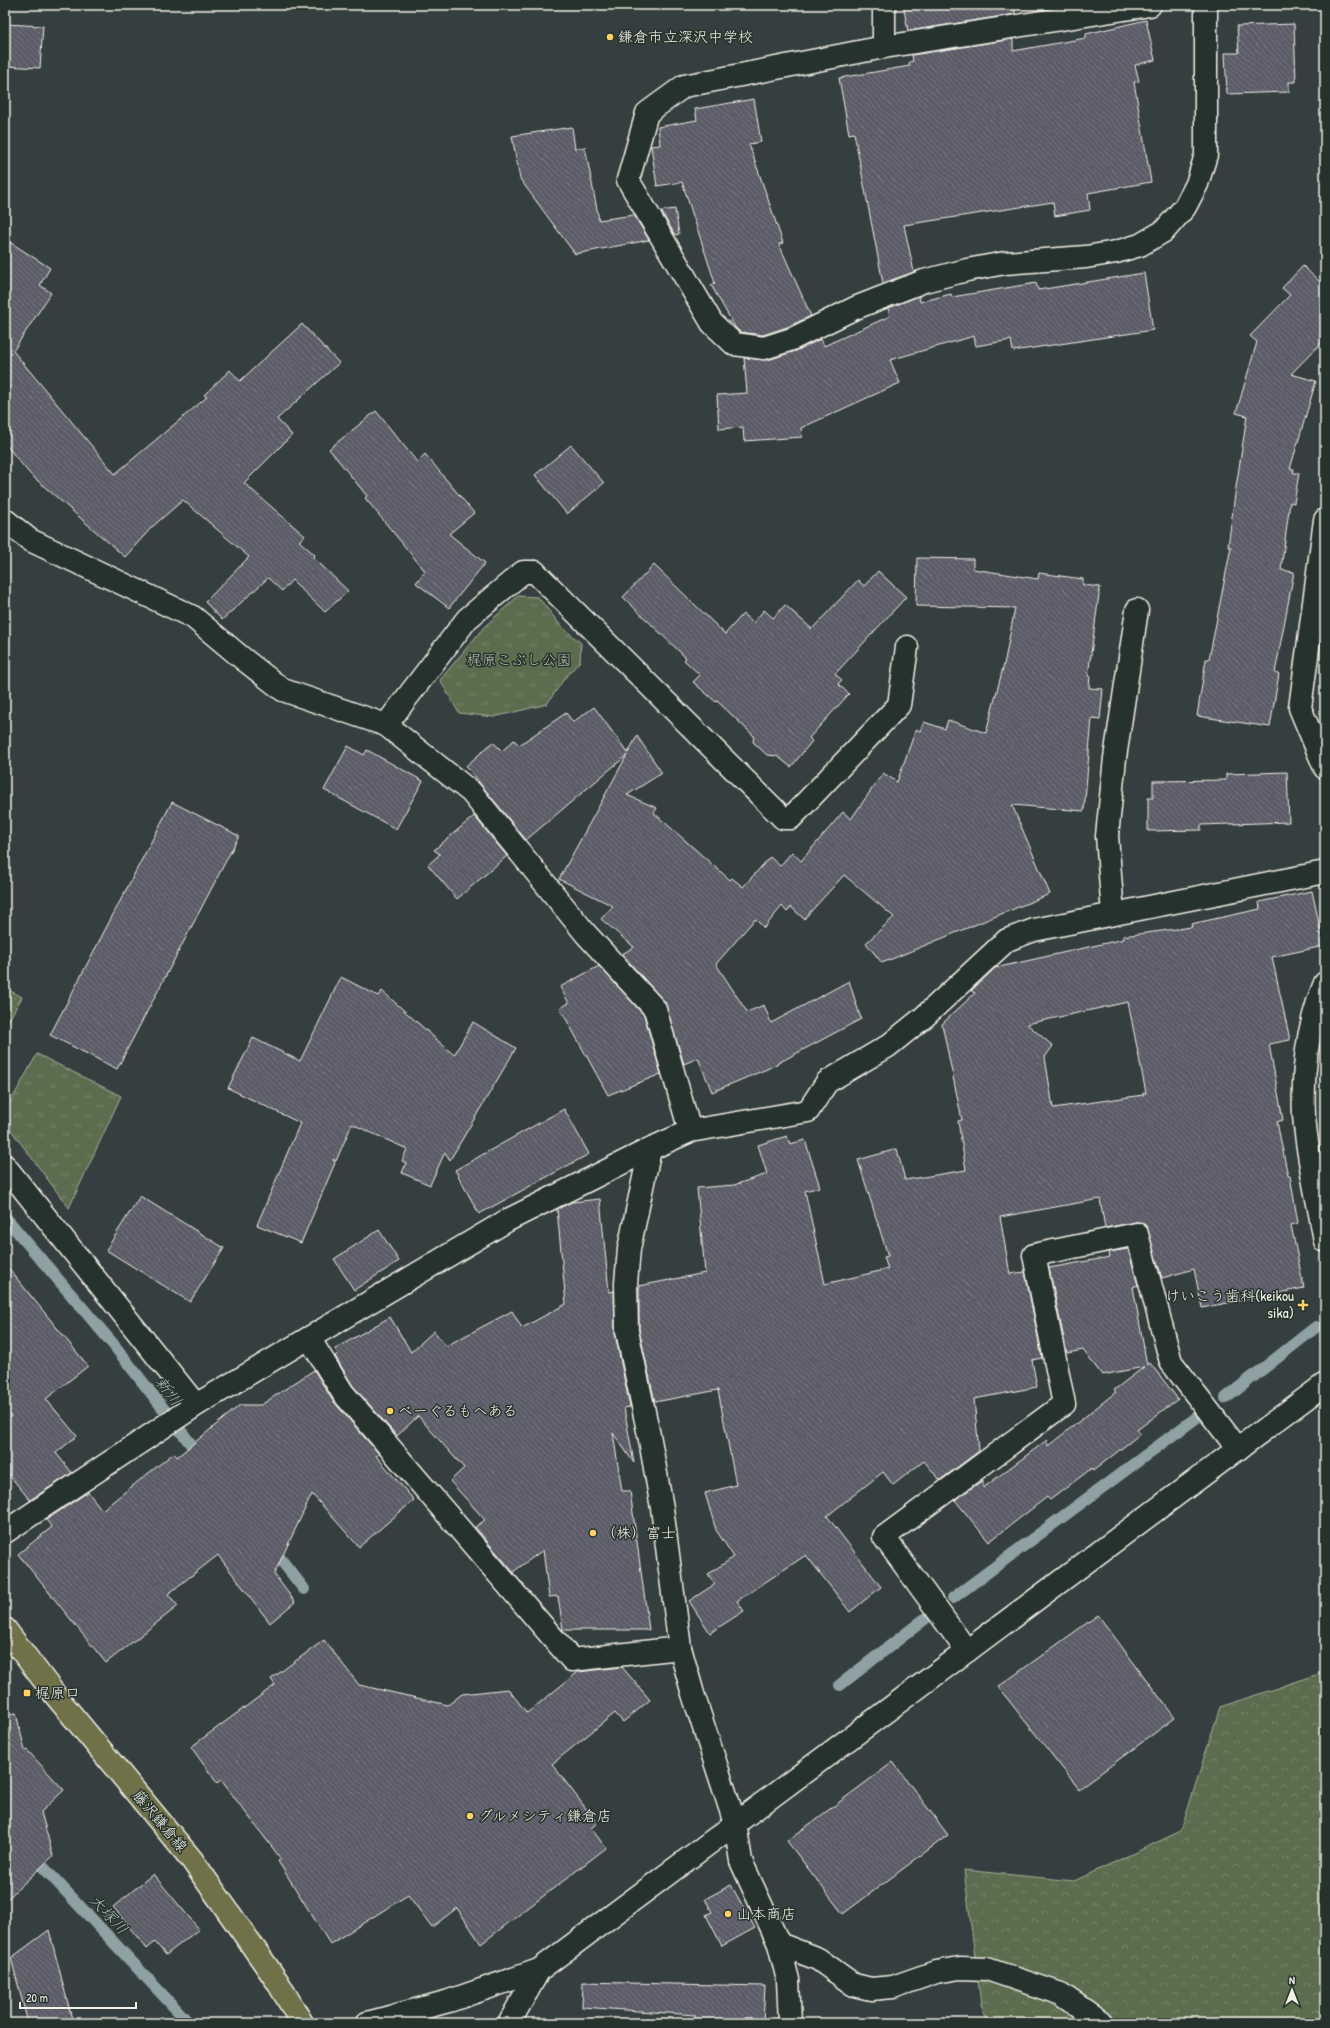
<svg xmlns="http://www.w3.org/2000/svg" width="1330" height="2028" viewBox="0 0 1330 2028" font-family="'Patrick Hand','Klee One',sans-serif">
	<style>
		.forest { fill: url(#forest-crowns); stroke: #a8af9c }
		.park { fill: url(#park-tufts); stroke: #a8af9c }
		.garden { fill: url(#garden-dots); stroke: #a8af9c }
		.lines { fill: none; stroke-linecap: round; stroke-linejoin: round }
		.stream { stroke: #8fa1a2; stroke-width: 12 }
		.building { fill: url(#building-back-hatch); stroke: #f4f1e8; fill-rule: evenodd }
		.lane-casing { stroke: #f4f1e8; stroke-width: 25 }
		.street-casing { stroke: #f4f1e8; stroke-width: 25 }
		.secondary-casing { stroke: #f4f1e8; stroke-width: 25 }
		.primary-casing { stroke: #f4f1e8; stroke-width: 25 }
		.lane { stroke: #26332d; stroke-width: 22 }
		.street { stroke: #26332d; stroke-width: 22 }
		.secondary { stroke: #26332d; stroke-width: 22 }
		.primary { stroke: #70704a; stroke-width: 22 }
		.poi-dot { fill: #ffd166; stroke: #26332d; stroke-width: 1.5 }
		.labels { text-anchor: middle; stroke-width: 3; stroke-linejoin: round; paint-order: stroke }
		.poi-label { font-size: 15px; fill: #f4f1e8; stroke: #26332d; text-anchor: start }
		.park-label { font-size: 15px; fill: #b7bcab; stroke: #26332d }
		.street-label { font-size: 15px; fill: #f4f1e8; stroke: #26332d }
		.water-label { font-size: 16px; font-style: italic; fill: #b1bcb9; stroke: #26332d }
	</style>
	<defs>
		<pattern id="forest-crowns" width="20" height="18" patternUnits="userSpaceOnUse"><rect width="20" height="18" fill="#5b6d4f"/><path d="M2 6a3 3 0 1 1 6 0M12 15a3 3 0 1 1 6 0" fill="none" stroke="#738268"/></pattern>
		<pattern id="park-tufts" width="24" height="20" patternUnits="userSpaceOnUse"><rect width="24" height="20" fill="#5b6d4f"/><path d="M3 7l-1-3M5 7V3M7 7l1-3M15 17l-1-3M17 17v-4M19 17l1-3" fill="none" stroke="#738268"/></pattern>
		<pattern id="garden-dots" width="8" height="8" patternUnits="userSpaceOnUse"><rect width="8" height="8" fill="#5b6d4f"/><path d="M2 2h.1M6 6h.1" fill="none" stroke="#738268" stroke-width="1.8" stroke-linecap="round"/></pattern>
		<pattern id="building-back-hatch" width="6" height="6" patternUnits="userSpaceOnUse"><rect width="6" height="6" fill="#5c5c68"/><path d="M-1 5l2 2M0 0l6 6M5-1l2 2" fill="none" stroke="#74747e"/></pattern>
	</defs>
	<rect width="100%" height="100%" fill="#363f3f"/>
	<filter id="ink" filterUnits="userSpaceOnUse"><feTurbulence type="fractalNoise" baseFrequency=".025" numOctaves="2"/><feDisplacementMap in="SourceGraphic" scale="8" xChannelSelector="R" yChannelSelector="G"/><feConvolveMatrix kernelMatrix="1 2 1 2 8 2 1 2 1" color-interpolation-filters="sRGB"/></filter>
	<g filter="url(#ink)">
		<polygon class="forest" points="1325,1672 1325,2023 988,2023 981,2004 964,1870 1074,1881 1181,1831 1220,1707"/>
		<g class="park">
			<polygon points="518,596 538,597 561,626 581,643 580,661 564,679 547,704 494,717 459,713 440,680 484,627"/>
			<polygon points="37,1054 121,1096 69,1208 5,1122 5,1112"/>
		</g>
		<polygon class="garden" points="5,988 22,997 5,1027"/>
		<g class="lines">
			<g class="stream">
				<polyline points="5,1217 113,1344 201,1457"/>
				<polyline points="1226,1398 1316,1327"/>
				<polyline points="271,1547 304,1589"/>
				<polyline points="953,1598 1196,1418"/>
				<polyline points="840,1685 926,1618"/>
				<polyline points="31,1854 189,2023"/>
			</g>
		</g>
		<g class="building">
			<polygon points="903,5 1015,5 1015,14 908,31"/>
			<polygon points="1146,20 1155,60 1135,65 1139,81 1134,82 1151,182 1088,193 1090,210 1055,216 1053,202 904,225 914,272 883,283 854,133 849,134 839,78 910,66 909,62 913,61 912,55 1013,39 1013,51 1086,38 1086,34"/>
			<polygon points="5,24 43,26 40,68 5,66"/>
			<polygon points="1294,24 1296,82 1289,82 1289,92 1227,94 1225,53 1239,53 1237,26"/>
			<polygon points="754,99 761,142 749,144 783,243 779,244 811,316 787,327 763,335 740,332 735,327 711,285 715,283 682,182 657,186 651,146 660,145 658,127 697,120 695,109"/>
			<polygon points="572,127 575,149 585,147 599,220 634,215 649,240 575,254 520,179 512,136"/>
			<polygon points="675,209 679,234 675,235 661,211"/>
			<polygon points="5,239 50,268 40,285 51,293 13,351 115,474 207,397 204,395 230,370 240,381 302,324 339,363 277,419 292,435 244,483 305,536 299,541 315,555 313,557 348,591 325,612 292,580 282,591 268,578 222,620 205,602 249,557 183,500 152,527 125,557 30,474 5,444"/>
			<polygon points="1303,266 1325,287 1325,339 1291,374 1316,381 1290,469 1294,469 1293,473 1299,473 1294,503 1290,502 1281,570 1294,572 1275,673 1279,674 1270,727 1197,716 1206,659 1209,659 1231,547 1228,547 1235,494 1247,416 1236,413 1257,342 1250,336 1290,295 1282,288"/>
			<polygon points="1144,273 1153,330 1013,351 1011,340 976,346 974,336 890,360 900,383 801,428 802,437 744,441 743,427 719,429 717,395 747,393 744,358 768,360 796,351 821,339 824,346 890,316 888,308 919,296 920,302 951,294 952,297 1036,283 1038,290"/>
			<polygon points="376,411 417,462 425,454 474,513 449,534 485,563 449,608 416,583 425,571 365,498 367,496 329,449"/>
			<polygon points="571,445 604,483 567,514 535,475"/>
			<polygon points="917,558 973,559 973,569 1038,579 1039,573 1083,579 1083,585 1100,587 1088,676 1090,676 1089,688 1103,689 1100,719 1092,718 1084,811 1012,805 1050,894 882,963 866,943 894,917 844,875 804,919 791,907 787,912 782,906 764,928 755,919 716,964 747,1012 764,1005 771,1023 849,981 861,1019 767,1069 712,1092 698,1058 684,1064 664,1001 622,954 634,947 601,919 613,906 559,879 627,755 526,840 466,766 493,742 502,751 514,740 519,745 566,713 573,722 594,707 628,753 637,736 662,773 627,795 657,808 654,813 730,880 732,878 743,887 770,857 780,866 792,852 801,861 843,812 851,819 883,773 897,782 916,729 920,731 924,722 945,729 948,720 986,733 1005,660 1015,608 916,606"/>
			<polygon points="654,565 725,634 743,614 753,623 764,610 773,618 785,605 812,629 858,580 864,586 878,571 906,597 835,674 842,680 838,684 849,694 809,738 812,741 791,767 777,756 767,755 753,742 754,736 717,701 716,702 693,682 700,675 684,660 686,658 623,597"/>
			<polygon points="348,746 364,755 367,750 423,781 396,829 324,790"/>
			<polygon points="1287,772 1289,822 1201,825 1201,830 1148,831 1148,798 1153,798 1153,781 1226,780 1226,774"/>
			<polygon points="172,802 239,836 117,1069 50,1035"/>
			<polygon points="474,816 507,856 457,899 428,865 440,854 434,850"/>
			<path d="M 1312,891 L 1324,946 L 1272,957 L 1290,1040 L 1269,1044 L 1283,1120 L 1277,1122 L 1288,1176 L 1290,1176 L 1298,1223 L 1291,1225 L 1304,1288 L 1202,1308 L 1194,1269 L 1162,1278 L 1146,1226 L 1141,1222 L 1135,1222 L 1105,1228 L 1100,1199 L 1000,1217 L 1010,1274 L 1025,1272 L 1042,1358 L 1032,1360 L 1037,1387 L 974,1399 L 979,1451 L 940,1480 L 924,1461 L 893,1485 L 883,1472 L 827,1516 L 881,1587 L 850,1612 L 806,1555 L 737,1601 L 744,1611 L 710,1633 L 689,1601 L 715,1584 L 708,1574 L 734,1557 L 716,1530 L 705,1493 L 736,1485 L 718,1390 L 655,1402 L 639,1330 L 639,1286 L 705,1273 L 697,1188 L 734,1185 L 767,1174 L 758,1145 L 787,1136 L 790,1144 L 805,1140 L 820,1187 L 805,1191 L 825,1284 L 888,1269 L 884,1257 L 888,1256 L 858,1160 L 897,1149 L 905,1180 L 966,1170 L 958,1121 L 962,1120 L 942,1024 L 975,993 L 971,991 L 995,968 L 1124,939 L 1123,936 L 1192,927 L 1191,924 L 1260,909 L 1259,902 ZM 1128,1002 L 1146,1093 L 1143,1093 L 1143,1095 L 1053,1108 L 1045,1057 L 1053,1046 L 1027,1024 Z"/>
			<polygon points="599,966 644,1015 661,1074 608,1095 560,1008 569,1003 560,987"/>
			<polygon points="341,977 378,996 382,991 454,1055 473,1022 516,1048 450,1160 445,1152 430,1185 402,1173 406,1163 402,1161 407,1149 352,1124 336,1161 333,1159 335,1163 301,1243 257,1225 300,1123 228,1088 253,1038 300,1061"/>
			<polygon points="564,1109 589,1154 479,1214 455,1170"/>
			<polygon points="140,1196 224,1248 190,1302 106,1250"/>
			<polygon points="600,1199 609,1292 614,1291 615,1334 630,1407 624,1408 634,1463 613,1433 622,1491 630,1491 649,1630 563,1630 558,1596 549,1597 543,1550 513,1572 475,1527 485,1520 450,1481 464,1468 418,1416 397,1436 353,1386 335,1356 338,1353 335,1349 390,1317 411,1352 434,1331 446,1346 512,1311 522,1328 566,1304 557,1209 572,1202"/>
			<polygon points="379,1230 399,1261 354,1290 334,1259"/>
			<polygon points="1128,1249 1138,1285 1133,1287 1147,1365 1150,1363 1178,1399 1137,1430 1140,1434 1093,1471 1092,1468 1050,1500 1047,1497 989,1542 955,1500 983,1480 983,1488 1047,1440 1048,1446 1116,1392 1114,1390 1144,1367 1102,1375 1083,1350 1067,1353 1049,1268 1110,1257 1109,1252"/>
			<polygon points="5,1264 88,1366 46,1399 77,1436 56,1453 72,1473 30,1500 5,1470"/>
			<polygon points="314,1370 333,1401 379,1454 376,1456 414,1500 359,1547 312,1494 274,1574 295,1602 270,1623 218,1555 168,1594 178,1606 106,1663 18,1554 52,1527 46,1520 88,1492 102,1510 174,1453 177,1457 240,1405 261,1405"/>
			<polygon points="1098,1615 1175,1718 1079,1789 998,1687"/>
			<polygon points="324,1640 359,1685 448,1705 462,1694 508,1689 527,1713 578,1672 622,1667 650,1700 623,1722 615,1713 552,1764 597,1823 591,1828 606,1848 481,1944 457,1908 432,1927 408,1895 330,1944 278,1861 281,1859 221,1780 217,1783 191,1747 275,1685 271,1679"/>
			<polygon points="16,1713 25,1751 27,1750 64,1790 41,1812 53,1856 5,1901 5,1715"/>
			<polygon points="893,1762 948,1835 843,1914 787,1841"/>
			<polygon points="153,1874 199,1929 166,1955 155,1942 147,1949 113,1907"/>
			<polygon points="731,1885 755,1928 722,1946 706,1915 712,1912 705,1899"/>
			<polygon points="49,1930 73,2023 28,2023 11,1958"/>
			<polygon points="583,1982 765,1986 763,2023 694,2023 695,2015 582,2007"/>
		</g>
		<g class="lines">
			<defs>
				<g id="lane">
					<polyline points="535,572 783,818 791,818 899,705 907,647"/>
					<polyline points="1113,914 1107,836 1115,758 1137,610"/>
					<polyline points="309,1338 343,1393 572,1660 680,1648"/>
					<polyline points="779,1944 818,1959 854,1985 871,1989 893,1987 936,1972 960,1968 987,1969 1061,1994 1103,2023"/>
				</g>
				<g id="street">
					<polyline points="1150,5 884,47 684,86 647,113 628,180 712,323 734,344 764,348 792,339 855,308 924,281 967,270 1005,263 1086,257 1116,252 1140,245 1164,231 1185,207 1197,184 1206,155 1206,5"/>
					<polyline points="884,47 884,5"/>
					<polyline points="5,520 30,540 193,617 242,658 283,690 386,725 471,792 586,934 655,1009 690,1131"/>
					<polyline points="1325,520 1300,708 1325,768"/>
					<polyline points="386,725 467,619 523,572 535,572"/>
					<path d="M 1325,983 C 1308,1024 1302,1070 1304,1115 C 1307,1157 1318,1200 1325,1241"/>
					<polyline points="650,1149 629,1249 626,1283 627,1331 650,1440 662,1508 680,1648 693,1694 735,1823 741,1861 779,1944 788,1980 790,2023"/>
					<polyline points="5,1166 196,1405"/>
					<polyline points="5,1532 196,1405 508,1220 650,1149 690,1131 808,1111 827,1082 888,1046 924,1017 1007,940 1034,930 1325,872"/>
					<polyline points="967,1651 884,1537 1064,1404 1034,1255 1137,1234 1171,1362 1238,1449"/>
				</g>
				<g id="secondary">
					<polyline points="367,2023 449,2001 539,1970 1325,1384"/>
					<polyline points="509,2023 539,1970"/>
				</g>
				<polyline id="primary" points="5,1629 56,1696 192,1860 277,1981 302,2023"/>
			</defs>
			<use href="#lane" class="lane-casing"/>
			<use href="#street" class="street-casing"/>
			<use href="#secondary" class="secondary-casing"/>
			<use href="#primary" class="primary-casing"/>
			<use href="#lane" class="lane"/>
			<use href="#street" class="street"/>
			<use href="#secondary" class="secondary"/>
			<use href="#primary" class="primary"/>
		</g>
	</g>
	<g class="poi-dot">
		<circle cx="610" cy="37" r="4"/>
		<path d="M1301 1299h4v4h4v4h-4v4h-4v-4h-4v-4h4z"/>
		<circle cx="390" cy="1411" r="4"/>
		<circle cx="593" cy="1533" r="4"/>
		<rect x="23" y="1689" width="8" height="8" rx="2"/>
		<circle cx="470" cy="1816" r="4"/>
		<circle cx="728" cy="1914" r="4"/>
	</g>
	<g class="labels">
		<g class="poi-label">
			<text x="618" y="42">鎌倉市立深沢中学校</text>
			<text x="1294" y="1301" text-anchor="end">けいこう歯科(keikou<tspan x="1294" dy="17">sika)</tspan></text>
			<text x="398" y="1416">べーぐるもへある</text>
			<text x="601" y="1538">（株）富士</text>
			<text x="35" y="1698">梶原口</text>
			<text x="478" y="1821">グルメシティ鎌倉店</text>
			<text x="736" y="1919">山本商店</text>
		</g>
		<g class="park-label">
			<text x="519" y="665">梶原こぶし公園</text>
		</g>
		<g class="street-label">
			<text transform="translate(160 1821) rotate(50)" y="5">藤沢鎌倉線</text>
		</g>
		<g class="water-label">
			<text transform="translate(169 1391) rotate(52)" y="6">新川</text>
			<text transform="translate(109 1914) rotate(47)" y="6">大塚川</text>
		</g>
	</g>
	<rect width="1330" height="2028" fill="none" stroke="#26332d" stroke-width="20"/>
	<rect x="10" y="10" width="1310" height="2008" fill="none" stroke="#f4f1e8" stroke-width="1.5" filter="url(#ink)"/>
	<g transform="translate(1292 1990)" stroke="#26332d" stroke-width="3" paint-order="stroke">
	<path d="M0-3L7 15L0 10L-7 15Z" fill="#f4f1e8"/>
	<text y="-6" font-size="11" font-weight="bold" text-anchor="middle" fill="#f4f1e8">N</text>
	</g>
	<path d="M20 2002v6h116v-6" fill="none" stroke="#f4f1e8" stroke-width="2"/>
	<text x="26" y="2002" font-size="12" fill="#f4f1e8" stroke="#26332d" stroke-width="3" paint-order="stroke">20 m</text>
</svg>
